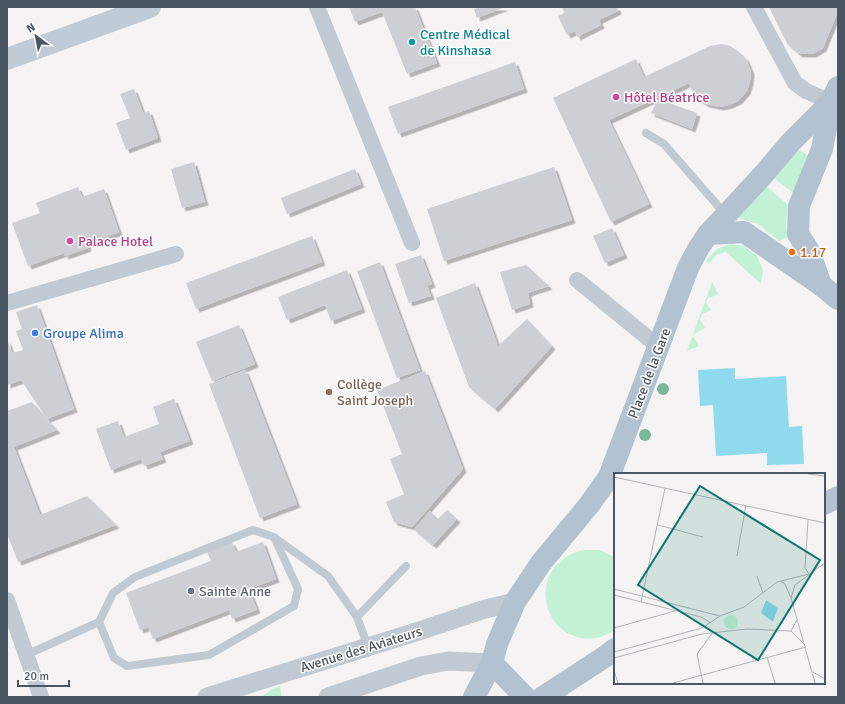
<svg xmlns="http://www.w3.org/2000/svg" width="845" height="704" viewBox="0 0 845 704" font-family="Signika,sans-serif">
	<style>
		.green { fill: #c3f1d5 }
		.water { fill: #90daee }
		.building { fill: #cdcfd5; filter: url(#shadow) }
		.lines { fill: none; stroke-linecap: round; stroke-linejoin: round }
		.service { stroke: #c1cad2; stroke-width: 8 }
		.minor { stroke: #c1cad2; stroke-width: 16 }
		.tertiary { stroke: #c1cad2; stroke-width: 19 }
		.secondary { stroke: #c1cbd6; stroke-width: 22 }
		.primary { stroke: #b3c2d1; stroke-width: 22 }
		.tree { fill: #7bb799 }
		.culture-dot { fill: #0f9aa8; stroke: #fff; stroke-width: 1.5 }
		.hotel-dot { fill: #d1479c; stroke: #fff; stroke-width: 1.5 }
		.food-dot { fill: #e8710a; stroke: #fff; stroke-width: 1.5 }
		.shop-dot { fill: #3f7fe0; stroke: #fff; stroke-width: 1.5 }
		.education-dot { fill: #8d6e63; stroke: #fff; stroke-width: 1.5 }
		.worship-dot { fill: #6b7280; stroke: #fff; stroke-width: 1.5 }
		.labels { text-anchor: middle; stroke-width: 3; stroke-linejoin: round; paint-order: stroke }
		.culture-label { font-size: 14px; fill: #0d838f; stroke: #fff; text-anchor: start }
		.hotel-label { font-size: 14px; fill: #b23c85; stroke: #fff; text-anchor: start }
		.food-label { font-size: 14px; fill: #c56008; stroke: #fff; text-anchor: start }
		.shop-label { font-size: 14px; fill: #366cbe; stroke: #fff; text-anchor: start }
		.street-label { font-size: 14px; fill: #4a5661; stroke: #fff }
		.education-label { font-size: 14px; fill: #785e54; stroke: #fff; text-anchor: start }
		.worship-label { font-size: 14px; fill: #5b616d; stroke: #fff; text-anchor: start }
		.inset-road { fill: none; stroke: #b1b4b9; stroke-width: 1 }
		.view { fill: #0f766e; fill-opacity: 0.15; stroke: #0f766e; stroke-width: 2 }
		.inset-edge { fill: none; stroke: #4a5661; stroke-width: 2 }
	</style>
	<defs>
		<filter id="shadow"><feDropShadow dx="3.5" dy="3.5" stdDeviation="0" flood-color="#0004"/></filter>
	</defs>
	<rect width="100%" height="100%" fill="#f5f3f3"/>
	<g class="green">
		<polygon points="800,150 806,154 808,159 794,194 772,176 795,152"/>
		<polygon points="764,184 788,205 786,227 788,237 779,241 758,224 735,217"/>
		<polygon points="730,244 744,246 757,256 763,270 761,284 726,252 716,255 709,264 706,261 717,249"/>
		<polygon points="712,282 718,294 707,299 706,302 711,310 702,314 700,319 705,328 694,334 693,336 699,346 687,351"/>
		<path d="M 583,550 L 599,550 L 615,557 L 615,630 C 611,632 606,635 601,637 C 544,651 520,566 583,550 Z"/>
		<polygon points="280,686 282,697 262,697 272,689"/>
	</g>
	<polygon class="water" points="735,368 735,379 786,376 789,427 802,426 804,464 767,465 767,453 716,456 713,405 700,406 698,370"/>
	<g class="building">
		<polygon points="349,7 415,7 437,63 407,74 382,12 355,22"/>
		<polygon points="480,7 505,7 477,18 474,9"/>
		<polygon points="562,7 617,7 618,11 599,20 601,25 577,37 575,31 567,35 558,16 564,13"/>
		<polygon points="769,7 838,7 838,11 823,48 813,54 799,54 787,44"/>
		<polygon points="721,44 730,46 738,51 746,59 751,71 750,81 747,91 738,101 729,105 720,107 706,104 698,99 692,91 689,83 609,120 649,204 611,222 553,98 636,59 644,77 710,46"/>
		<polygon points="515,62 524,89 398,134 388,107"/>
		<polygon points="134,89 143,113 149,111 158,138 126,150 116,123 130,118 120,94"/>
		<polygon points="658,99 697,113 692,129 651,113"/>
		<polygon points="194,162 205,202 182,208 171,169"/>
		<polygon points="554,167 572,220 444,261 427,209"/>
		<polygon points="355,169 361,184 287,214 281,198"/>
		<polygon points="78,187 82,197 104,189 119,232 87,244 88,248 65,256 64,253 28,266 12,223 40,213 36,203"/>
		<polygon points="612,228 624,255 605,263 593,236"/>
		<polygon points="312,236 322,262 196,309 186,283"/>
		<polygon points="421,255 432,284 427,286 431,296 409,303 395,264"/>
		<polygon points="380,262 420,370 397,378 357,271"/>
		<polygon points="526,265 549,286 528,293 530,304 512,310 500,272"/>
		<polygon points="347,270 362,309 331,321 325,305 287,320 278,297"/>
		<polygon points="475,283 498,346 527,319 552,346 495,409 469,387 436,298"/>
		<polygon points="37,305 74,409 47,419 57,430 14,447 40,515 87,496 116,525 18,562 7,534 7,411 32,402 47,419 21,380 7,385 7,339 12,353 23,350 16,331 22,329 16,312"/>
		<polygon points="239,325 255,364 212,381 196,342"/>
		<polygon points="245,370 297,504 260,518 209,384"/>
		<polygon points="425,371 463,469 412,527 394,522 386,502 404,494 390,459 402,454 377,390"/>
		<polygon points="174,399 190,441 160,452 163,459 144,466 141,459 111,470 96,429 118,421 124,437 159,424 153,407"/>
		<polygon points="447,510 457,519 433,545 414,530 430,511 438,519"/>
		<polygon points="232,542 236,552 263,542 276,579 249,589 257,610 232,619 229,610 153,639 148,627 140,630 126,593 211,561 207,552"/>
	</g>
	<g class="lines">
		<g class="service">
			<polyline points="646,133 664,144 726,215"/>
			<polyline points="275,538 328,576 357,617 368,647"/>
			<polyline points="357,617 406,566"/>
			<polyline points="26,655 99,622 113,593 135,577 253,530 274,537 298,589 294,606 209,655 127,666 114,658 99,622"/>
		</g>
		<g class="minor">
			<polyline points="317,7 412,243"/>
			<polyline points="754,7 795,83 806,91 831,102"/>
			<polyline points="577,280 659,347"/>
			<polyline points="7,303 176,254"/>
			<polyline points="7,600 41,697"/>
		</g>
		<g class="tertiary">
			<polyline points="207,697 416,632 485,609 515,602"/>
			<polyline points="328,697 421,666 448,661 492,663"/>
		</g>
		<polyline class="secondary" points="7,59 150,7"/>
		<g class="primary">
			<polyline points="708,234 744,232 821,285 838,299"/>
			<polyline points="821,285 809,251 798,234 799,206 822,149 831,102 838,87"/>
			<polyline points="824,504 838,497"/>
			<polyline points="492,663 525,697"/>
			<polyline points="474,697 492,663 497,644 515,602 541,563 589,505 609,477 688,268 698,249 708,234 726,215 763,175 791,142 831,102"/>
			<polyline points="543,697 606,656 615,649"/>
		</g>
	</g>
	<g class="tree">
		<circle cx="663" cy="389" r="6"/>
		<circle cx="645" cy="435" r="6"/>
	</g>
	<circle class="culture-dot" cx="412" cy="42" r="4"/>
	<g class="hotel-dot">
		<circle cx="616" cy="97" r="4"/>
		<circle cx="70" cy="241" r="4"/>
	</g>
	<circle class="food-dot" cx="792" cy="252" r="4"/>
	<circle class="shop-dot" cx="35" cy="333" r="4"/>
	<circle class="education-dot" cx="329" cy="392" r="4"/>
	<circle class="worship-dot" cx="191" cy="591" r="4"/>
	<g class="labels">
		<g class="culture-label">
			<text x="420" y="39">Centre Médical<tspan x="420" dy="16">de Kinshasa</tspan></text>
		</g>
		<g class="hotel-label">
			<text x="624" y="102">Hôtel Béatrice</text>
			<text x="78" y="246">Palace Hotel</text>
		</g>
		<g class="food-label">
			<text x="800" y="257">1.17</text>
		</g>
		<g class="shop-label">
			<text x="43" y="338">Groupe Alima</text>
		</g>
		<g class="street-label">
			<text transform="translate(649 373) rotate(-69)" y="5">Place de la Gare</text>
			<text transform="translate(361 649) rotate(-17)" y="5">Avenue des Aviateurs</text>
		</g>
		<g class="education-label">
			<text x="337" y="389">Collège<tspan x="337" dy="16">Saint Joseph</tspan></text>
		</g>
		<g class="worship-label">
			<text x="199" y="596">Sainte Anne</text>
		</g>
	</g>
	<g transform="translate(614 473)">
		<rect width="211" height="211" fill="#f5f3f3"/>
		<path d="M110 149a7 7 0 1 1 14 0a7 7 0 1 1-14 0Z" fill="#c3f1d5"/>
		<path d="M 152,127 L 164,135 L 159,149 L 147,140 Z" fill="#90daee"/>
		<path class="inset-road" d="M 194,1 L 211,3M 0,4 L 211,50M 194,47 L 191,95 L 195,101M 44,52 L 89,64M 123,83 L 132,32M 143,103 L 149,120M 166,108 L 171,111 L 177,125 L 201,210M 0,116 L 106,143M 0,122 L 87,144 L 97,150M 177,125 L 181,112 L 211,90M 27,129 L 51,15M 0,155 L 61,138M 177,158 L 183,147M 0,179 L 88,155 L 106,143 L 130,134 L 163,109 L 195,101M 153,184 L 161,210M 0,185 L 88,161 L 133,156 L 177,158 L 191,172M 0,198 L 4,210M 199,199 L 211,206M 59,210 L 192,174M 89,210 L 83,181 L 99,159"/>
		<path class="view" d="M 86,13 L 206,87 L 144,187 L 24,112 Z"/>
		<rect width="211" height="211" class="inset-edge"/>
	</g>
	<rect width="845" height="704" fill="none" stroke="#4a5661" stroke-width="16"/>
	<g transform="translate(36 36) rotate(328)" stroke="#ffffff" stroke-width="3" paint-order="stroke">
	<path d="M0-3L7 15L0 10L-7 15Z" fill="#4a5661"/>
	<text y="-6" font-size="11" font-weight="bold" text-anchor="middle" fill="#4a5661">N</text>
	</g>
	<path d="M18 680v6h51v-6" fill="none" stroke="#4a5661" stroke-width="2"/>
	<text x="24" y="680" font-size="12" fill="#4a5661" stroke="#ffffff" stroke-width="3" paint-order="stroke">20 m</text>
</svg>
